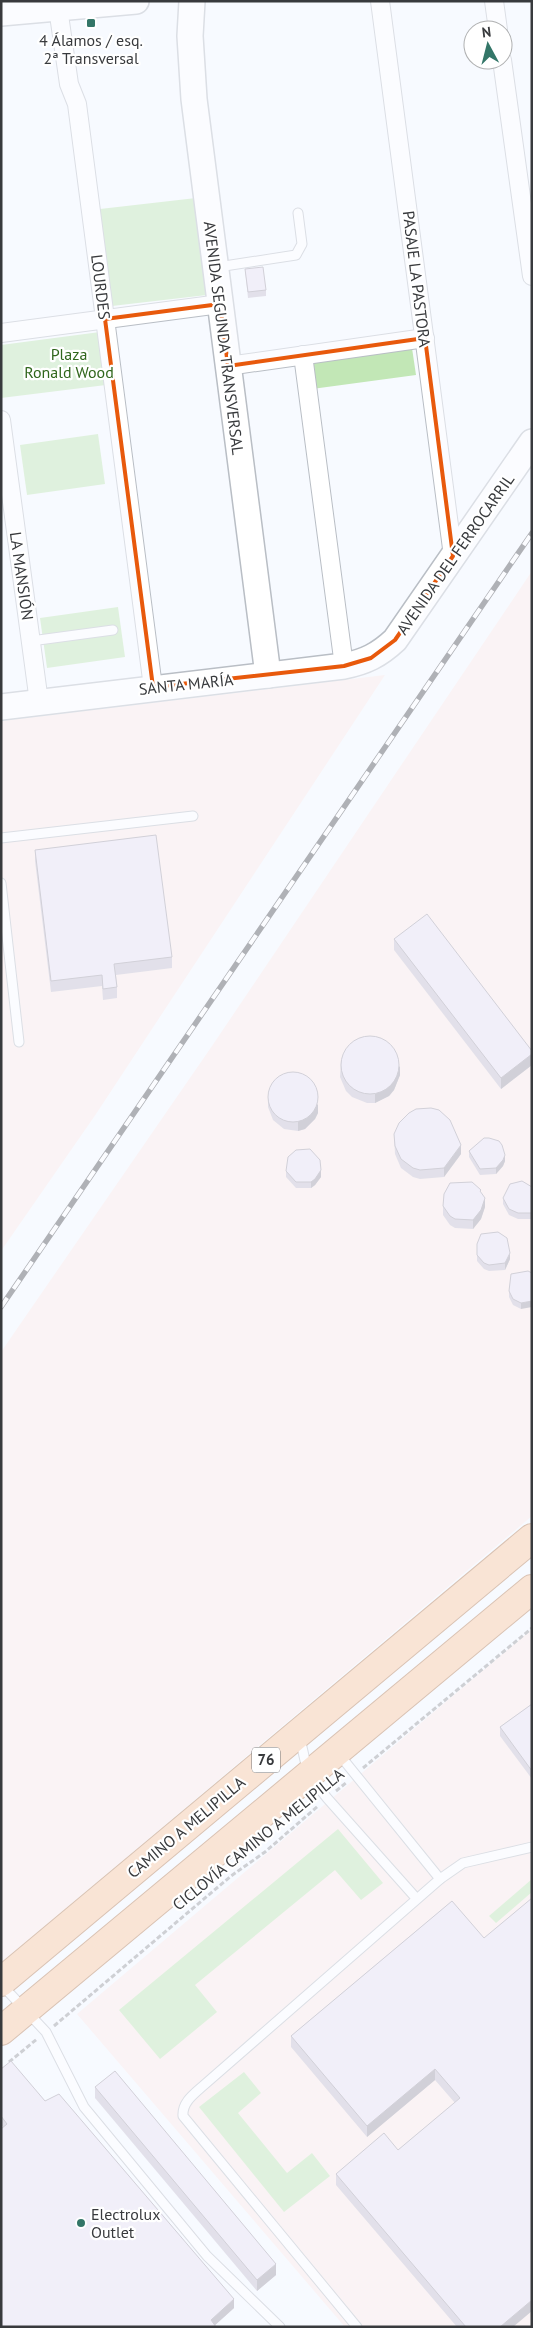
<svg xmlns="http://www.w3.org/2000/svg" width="533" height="2328" viewBox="0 0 533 2328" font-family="'PT Sans',sans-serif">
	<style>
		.industrial { fill: #fcece8 }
		.green { fill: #c2e7b6 }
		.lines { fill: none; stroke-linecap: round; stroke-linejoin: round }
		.lane-casing { stroke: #b9bec5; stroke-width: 11 }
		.street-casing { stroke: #b9bec5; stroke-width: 20 }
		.secondary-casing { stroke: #b9bec5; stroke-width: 28 }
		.primary-casing { stroke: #b48058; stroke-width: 30 }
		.path { stroke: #9b9da1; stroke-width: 3; stroke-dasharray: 5 2.5; stroke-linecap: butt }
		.lane { stroke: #fff; stroke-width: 9 }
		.street { stroke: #fff; stroke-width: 18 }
		.secondary { stroke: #fff; stroke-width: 25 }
		.primary { stroke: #fac9a3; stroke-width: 28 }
		.rail-casing { stroke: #57595d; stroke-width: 5.5 }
		.rail { stroke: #fff; stroke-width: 4; stroke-dasharray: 11; stroke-linecap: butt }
		.wall { fill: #c8c2d0 }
		.shaded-wall { fill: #a39ea9 }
		.building { fill: #e9e2f2; stroke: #a39ea9 }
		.marked { fill: none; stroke: #e8590c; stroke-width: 4; stroke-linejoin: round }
		.poi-dot { fill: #337668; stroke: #fff; stroke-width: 2 }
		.labels { text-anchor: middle; stroke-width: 4.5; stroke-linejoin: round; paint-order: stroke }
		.shield { fill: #fff; stroke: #747577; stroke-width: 1 }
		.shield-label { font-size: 15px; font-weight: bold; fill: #383a3d }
		.poi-label { font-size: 16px; fill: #383a3d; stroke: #fff }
		.street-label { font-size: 16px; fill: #383a3d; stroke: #fff }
		.park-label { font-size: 16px; fill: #30661c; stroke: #fff }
	</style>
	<rect width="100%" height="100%" fill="#f7faff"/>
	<g class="industrial">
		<polygon points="532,571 532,1516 1,1963 1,1352 212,1046"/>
		<polygon points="385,675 96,1114 1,1251 1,721"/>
		<polygon points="532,1629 532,2327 345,2327 77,2014"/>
	</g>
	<g class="green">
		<polygon points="196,198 207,295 112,306 100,209"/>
		<polygon points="100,332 106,385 1,398 1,345"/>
		<polygon points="412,348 416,375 312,389 308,362"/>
		<polygon points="98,434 105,484 27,495 20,445"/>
		<polygon points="118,607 125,657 47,668 40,618"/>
		<polygon points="338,1829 383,1883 361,1900 335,1870 195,1985 217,2012 160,2059 119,2010"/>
		<polygon points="532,1879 532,1892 496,1923 489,1916"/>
		<polygon points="244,2072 261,2093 238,2113 287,2173 312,2153 330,2176 284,2212 199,2107"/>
	</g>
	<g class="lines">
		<defs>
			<g id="lane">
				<polyline points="218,267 296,255 302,244 298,213"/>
				<polyline points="31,641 113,630"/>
				<polyline points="1,838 193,816"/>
				<polyline points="1,883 19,1042"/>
				<polyline points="300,1738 308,1774 327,1798 416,1898"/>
				<polyline points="338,1753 440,1879"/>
				<polyline points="1,1984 46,2032 84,2107 207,2256 280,2327"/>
				<path d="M 357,2327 L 183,2116 C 182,2102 194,2094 204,2085 L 440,1879 L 463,1863 L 532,1847"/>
			</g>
			<g id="street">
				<polyline points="380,1 453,556"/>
				<polyline points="494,1 498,30"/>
				<polyline points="58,8 69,84 77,104 153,687"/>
				<polyline points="502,60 532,276"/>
				<polyline points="1,333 220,304"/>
				<polyline points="303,355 344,666"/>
				<polyline points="228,366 425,338"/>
				<polyline points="1,420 39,702"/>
			</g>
			<g id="secondary">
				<polyline points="192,1 190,36 194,99 268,675"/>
				<polyline points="1,13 136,1"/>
				<path d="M 1,707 L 344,666 C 365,662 379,655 395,640 L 532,442"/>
			</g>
			<g id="primary">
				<polyline points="1,1982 532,1538"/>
				<polyline points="1,2031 532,1589"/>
			</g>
		</defs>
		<use href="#lane" class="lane-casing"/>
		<use href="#street" class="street-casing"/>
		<use href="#secondary" class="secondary-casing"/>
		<use href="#primary" class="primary-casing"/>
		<g class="path">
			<polyline points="363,1768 532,1628"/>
			<polyline points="336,1791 347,1782"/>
			<polyline points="54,2026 231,1876 265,1852 318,1806"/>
			<polyline points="9,2062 37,2039"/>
		</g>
		<use href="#lane" class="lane"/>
		<use href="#street" class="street"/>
		<use href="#secondary" class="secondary"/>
		<use href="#primary" class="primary"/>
		<defs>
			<polyline id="rail" points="1,1307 532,533"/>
		</defs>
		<use href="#rail" class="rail-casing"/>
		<use href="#rail" class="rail"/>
	</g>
	<g class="wall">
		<polygon points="245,269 266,290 266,296 248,298"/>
		<polygon points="35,850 172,957 172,968 116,975 117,987 117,998 103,1000 102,986 51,992 35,861"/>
		<polygon points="394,939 532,1051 532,1065 501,1089 394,950"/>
		<polygon points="341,1060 400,1075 394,1090 389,1096 375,1103 367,1103 352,1097 346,1091 340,1077"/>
		<polygon points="268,1098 318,1113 315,1119 305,1129 298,1131 284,1129 273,1120 268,1107"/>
		<polygon points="394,1134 461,1154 444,1177 420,1179 413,1177 401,1168 395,1154"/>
		<polygon points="469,1151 505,1161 503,1166 496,1174 480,1175 469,1157"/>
		<polygon points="286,1171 321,1177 315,1185 311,1188 296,1188 286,1177"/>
		<polygon points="532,1187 532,1219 518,1219 509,1215 503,1204 503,1198"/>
		<polygon points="481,1193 485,1207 481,1219 473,1229 455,1228 450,1225 443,1215 443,1206"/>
		<polygon points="477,1244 510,1259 505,1270 489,1271 484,1269 477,1261"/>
		<polygon points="528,1271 521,1309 513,1305 509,1297 509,1291"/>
		<polygon points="532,1704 532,1779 500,1736 500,1727"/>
		<polygon points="452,1901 513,2327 457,2327 336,2185 336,2174 398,2150 455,2103 435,2080 367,2137 291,2047 291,2036"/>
		<polygon points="1,2069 45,2101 234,2308 215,2325 3,2127 1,2125"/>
		<polygon points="95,2087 276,2275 257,2291 95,2098"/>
	</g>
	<g class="shaded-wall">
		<polygon points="532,1054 532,1065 501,1089 501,1078"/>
		<polygon points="400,1066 400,1075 394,1090 389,1096 375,1103 375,1094"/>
		<polygon points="318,1104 318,1113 315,1119 305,1129 298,1131 298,1122"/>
		<polygon points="461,1145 461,1154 444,1177 444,1168"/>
		<polygon points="505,1155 505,1161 503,1166 496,1174 496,1168"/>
		<polygon points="321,1170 321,1177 315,1185 311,1188 311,1182"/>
		<polygon points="485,1198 485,1207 481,1219 473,1229 473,1220"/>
		<polygon points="510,1253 510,1259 505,1270 505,1263"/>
		<polygon points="532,1301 532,1307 521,1309 521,1303"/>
		<polygon points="435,2069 435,2080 367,2137 367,2126"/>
		<polygon points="276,2264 276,2275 257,2291 257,2280"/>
		<polygon points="234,2299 234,2308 213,2327 211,2320"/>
		<polygon points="532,2300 532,2311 513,2327 500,2327"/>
	</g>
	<g class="building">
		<polygon points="263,267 266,290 248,292 245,269"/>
		<polygon points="156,835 172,957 114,964 117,987 103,989 102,975 51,981 35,850"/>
		<polygon points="427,914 532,1051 532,1054 501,1078 394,939"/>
		<circle cx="370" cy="1065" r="29"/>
		<circle cx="293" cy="1097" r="25"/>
		<polygon points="431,1108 439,1110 450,1120 461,1145 444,1168 420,1170 413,1168 401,1159 395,1146 394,1134 399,1123 409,1113 416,1109"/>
		<polygon points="484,1138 489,1138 499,1141 502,1145 505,1155 503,1160 496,1168 480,1169 469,1151"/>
		<polygon points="310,1149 320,1160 321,1170 315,1179 311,1182 296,1182 286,1171 288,1157 296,1150"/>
		<polygon points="522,1181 532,1187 532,1213 518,1213 509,1209 503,1198 510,1184"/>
		<polygon points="472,1182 481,1190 480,1191 485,1198 481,1210 473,1220 455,1219 450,1216 443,1206 444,1194 450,1183"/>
		<polygon points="498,1232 507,1238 510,1253 505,1263 489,1265 484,1263 477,1255 477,1244 481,1234"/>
		<polygon points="528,1271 532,1273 532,1301 521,1303 513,1299 509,1291 511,1274"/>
		<polygon points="532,1704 532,1771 500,1727"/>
		<polygon points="532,1898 532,2300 500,2327 466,2327 336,2174 384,2133 398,2150 460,2098 435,2069 367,2126 291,2036 452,1901 484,1938"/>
		<polygon points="11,2061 45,2101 59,2094 234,2299 211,2320 216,2327 1,2327 1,2129 7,2124 1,2116 1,2069"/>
		<polygon points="115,2071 276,2264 257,2280 95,2087"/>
	</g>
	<path d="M0 0H533V2328H0ZM 220,304 L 228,366 L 425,338 L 453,556 L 395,640 L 371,658 L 344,666 L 153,687 L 105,319 Z" fill="#f7faff" fill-opacity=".55" fill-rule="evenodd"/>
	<path class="marked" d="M 220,304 L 228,366 L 425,338 L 453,556 L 395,640 L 371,658 L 344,666 L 153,687 L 105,319 Z"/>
	<g class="poi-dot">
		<rect x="86" y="18" width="10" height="10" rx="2.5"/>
		<circle cx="81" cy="2223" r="5"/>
	</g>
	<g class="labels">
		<rect class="shield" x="252" y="1747.5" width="28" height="25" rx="4"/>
		<g class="shield-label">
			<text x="266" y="1765">76</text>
		</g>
		<g class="poi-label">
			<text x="91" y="46">4 Álamos / esq.<tspan x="91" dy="18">2ª Transversal</tspan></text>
			<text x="91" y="2220" text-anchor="start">Electrolux<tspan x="91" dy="18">Outlet</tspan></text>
		</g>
		<g class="street-label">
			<text transform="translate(417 279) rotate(83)" y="6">PASAJE LA PASTORA</text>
			<text transform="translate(101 287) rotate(83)" y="6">LOURDES</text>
			<text transform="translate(224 338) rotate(83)" y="6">AVENIDA SEGUNDA TRANSVERSAL</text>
			<text transform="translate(455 554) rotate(-55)" y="6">AVENIDA DEL FERROCARRIL</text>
			<text transform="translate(22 576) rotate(82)" y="6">LA MANSIÓN</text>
			<text transform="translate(186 684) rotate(-6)" y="6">SANTA MARÍA</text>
			<text transform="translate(186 1827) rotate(-40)" y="6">CAMINO A MELIPILLA</text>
			<text transform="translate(258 1839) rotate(-39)" y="6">CICLOVÍA CAMINO A MELIPILLA</text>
		</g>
		<g class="park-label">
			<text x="69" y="360">Plaza<tspan x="69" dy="18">Ronald Wood</tspan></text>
		</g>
	</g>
	<rect width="533" height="2328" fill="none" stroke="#383a3d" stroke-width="5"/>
	<g transform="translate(488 45) rotate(353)"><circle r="24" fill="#ffffff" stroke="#afb0b1"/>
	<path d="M0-4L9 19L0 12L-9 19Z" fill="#337668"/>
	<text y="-8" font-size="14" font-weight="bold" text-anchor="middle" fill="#383a3d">N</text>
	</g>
</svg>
